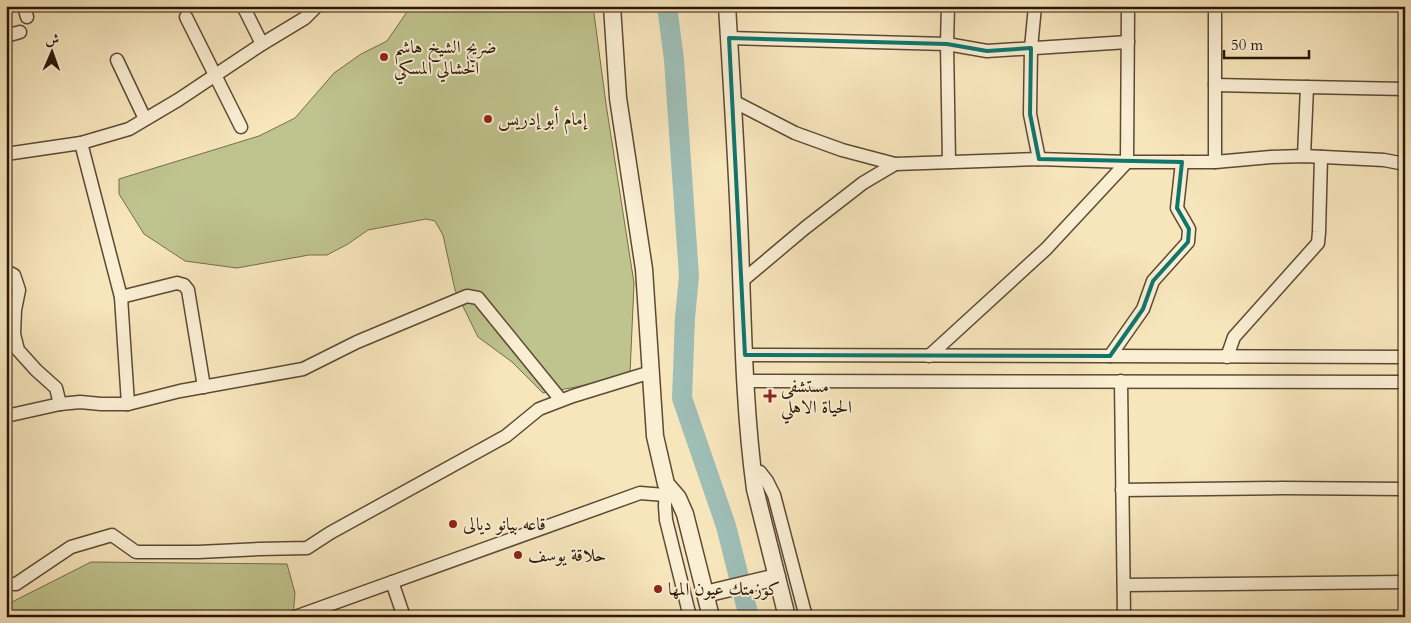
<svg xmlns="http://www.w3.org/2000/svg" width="1411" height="623" viewBox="0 0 1411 623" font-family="Cardo,Amiri,serif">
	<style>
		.green { fill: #bfc38e; stroke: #746d4a }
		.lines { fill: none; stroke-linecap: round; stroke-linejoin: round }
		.river { stroke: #9ebeb6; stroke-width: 20 }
		.minor-casing { stroke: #5c4a33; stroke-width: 15 }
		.tertiary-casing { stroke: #5c4a33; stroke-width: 19 }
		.minor { stroke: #faeed3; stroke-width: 12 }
		.tertiary { stroke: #faeed3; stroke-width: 16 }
		.marked { fill: none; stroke: #0f766e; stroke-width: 4; stroke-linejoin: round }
		.poi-dot { fill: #8f2418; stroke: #faeed3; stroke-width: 2 }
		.labels { text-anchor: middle; stroke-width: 4; stroke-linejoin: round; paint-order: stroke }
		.poi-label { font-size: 18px; fill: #291705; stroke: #faeed3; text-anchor: start }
	</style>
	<rect width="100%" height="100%" fill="#f7e5bc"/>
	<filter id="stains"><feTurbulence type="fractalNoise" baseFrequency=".004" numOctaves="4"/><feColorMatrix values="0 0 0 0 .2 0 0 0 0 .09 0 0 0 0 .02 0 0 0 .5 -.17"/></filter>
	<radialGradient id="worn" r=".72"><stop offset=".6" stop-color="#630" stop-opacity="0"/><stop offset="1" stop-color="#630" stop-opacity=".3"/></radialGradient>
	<g class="green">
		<polygon points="411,6 593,6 606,104 634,283 630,374 576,387 543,393 512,362 478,337 455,290 443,235 435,221 426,219 368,230 348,244 327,255 309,255 237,268 185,261 144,234 119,194 119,179 259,136 295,118 334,73 361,54 387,41"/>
		<polygon points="91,562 287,564 295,593 293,617 6,617 6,605"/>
	</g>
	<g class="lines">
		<polyline class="river" points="667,6 674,60 689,276 685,318 682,398 726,526 749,617"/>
		<defs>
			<g id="minor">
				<polyline points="24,6 27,17"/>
				<polyline points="243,6 262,44"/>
				<polyline points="948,6 947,44 949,162"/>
				<polyline points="1035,6 1031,48 1030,114 1039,159"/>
				<polyline points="186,17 241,127"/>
				<polyline points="6,36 20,32"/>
				<polyline points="729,38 947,44 987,51 1128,42"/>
				<polyline points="117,60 145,119"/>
				<polyline points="1215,85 1405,89"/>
				<polyline points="733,101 795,133 842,150 895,164 1039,159 1127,162 1215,162 1271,157 1304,156 1384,160 1405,164"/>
				<polyline points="81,143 121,297 128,404"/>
				<polyline points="6,154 81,143 129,129 178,100 262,44 305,18 317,6"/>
				<polyline points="1304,156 1307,87"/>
				<polyline points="1215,162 1215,6"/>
				<polyline points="6,271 14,275 19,290 15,310 14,334 18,350 36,370 56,388 60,404"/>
				<polyline points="742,281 805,228 863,183 895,164"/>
				<polyline points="121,297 177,283 184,285 188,290 204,387"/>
				<polyline points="745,355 1405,357"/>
				<polyline points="929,356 1046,249 1127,162 1128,6"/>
				<polyline points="1110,356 1143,309 1153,281 1188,242 1189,229 1177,208 1182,162"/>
				<polyline points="1227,357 1234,337 1318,243 1319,232 1321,157"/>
				<polyline points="746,381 1405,382"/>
				<polyline points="1121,381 1124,617"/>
				<polyline points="6,416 60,404 80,402 101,404 128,404 180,391 303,369 357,342 467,296 478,298 561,400"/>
				<polyline points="753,470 760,472 767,481 774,495 806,617"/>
				<polyline points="666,487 665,506 666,520 690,617"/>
				<polyline points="1122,490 1282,488 1405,489"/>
				<polyline points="6,581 8,584 16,584 71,547 112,535 136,552 198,552 259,549 307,548 330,533 506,436 539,409 573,396 651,372"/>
				<polyline points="392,582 404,617"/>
				<polyline points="1124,585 1405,582"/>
				<polyline points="295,617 640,493 665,495"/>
			</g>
			<g id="tertiary">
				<polyline points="612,6 618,98 644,269 655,436 666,484 678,498 685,514 711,617"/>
				<path d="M 727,6 C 732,86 737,165 740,244 C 743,326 744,408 755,489 L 787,617"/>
				<polyline points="705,594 777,577"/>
			</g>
		</defs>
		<use href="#minor" class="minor-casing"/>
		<use href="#tertiary" class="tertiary-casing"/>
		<use href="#minor" class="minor"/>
		<use href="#tertiary" class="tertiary"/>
	</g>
	<path class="marked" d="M 729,38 L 947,44 L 987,51 L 1031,48 L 1030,114 L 1039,159 L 1182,162 L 1177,208 L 1189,229 L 1188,242 L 1153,281 L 1143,309 L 1110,356 L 745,355 Z"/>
	<g class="poi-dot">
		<circle cx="384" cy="57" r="5"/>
		<circle cx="488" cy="119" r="5"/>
		<path d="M767.5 388.5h5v5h5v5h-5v5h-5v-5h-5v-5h5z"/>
		<circle cx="453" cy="524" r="5"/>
		<circle cx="518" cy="555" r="5"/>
		<circle cx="658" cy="589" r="5"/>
	</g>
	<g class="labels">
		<g class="poi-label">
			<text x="394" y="53">ضريح الشيخ هاشم<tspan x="394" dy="21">الخشالي المسكي</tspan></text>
			<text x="498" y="125">إمام أبو إدريس</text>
			<text x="781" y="392">مستشفى<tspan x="781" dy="21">الحياة الاهلي</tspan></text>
			<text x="463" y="530">قاعه بيانو ديالى</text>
			<text x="528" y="561">حلاقة يوسف</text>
			<text x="668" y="595">كوزمتك عيون المها</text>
		</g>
	</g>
	<rect width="1411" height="623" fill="none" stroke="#f7e5bc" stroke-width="25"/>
	<rect x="8" y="8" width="1396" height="608" fill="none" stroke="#291705" stroke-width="2.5"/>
	<rect x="12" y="12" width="1386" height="598" fill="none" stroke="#291705"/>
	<g transform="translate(52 52) rotate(2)" stroke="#faeed3" stroke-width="4" paint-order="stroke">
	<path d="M0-4L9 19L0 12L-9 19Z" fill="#291705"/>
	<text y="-8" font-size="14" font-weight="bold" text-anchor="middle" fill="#291705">ش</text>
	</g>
	<path d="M1224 50v8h85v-8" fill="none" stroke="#291705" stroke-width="2.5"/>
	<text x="1231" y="50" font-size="15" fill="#291705" stroke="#faeed3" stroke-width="4" paint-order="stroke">50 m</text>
	<rect width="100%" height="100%" filter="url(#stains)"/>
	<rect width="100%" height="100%" fill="url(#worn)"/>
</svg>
